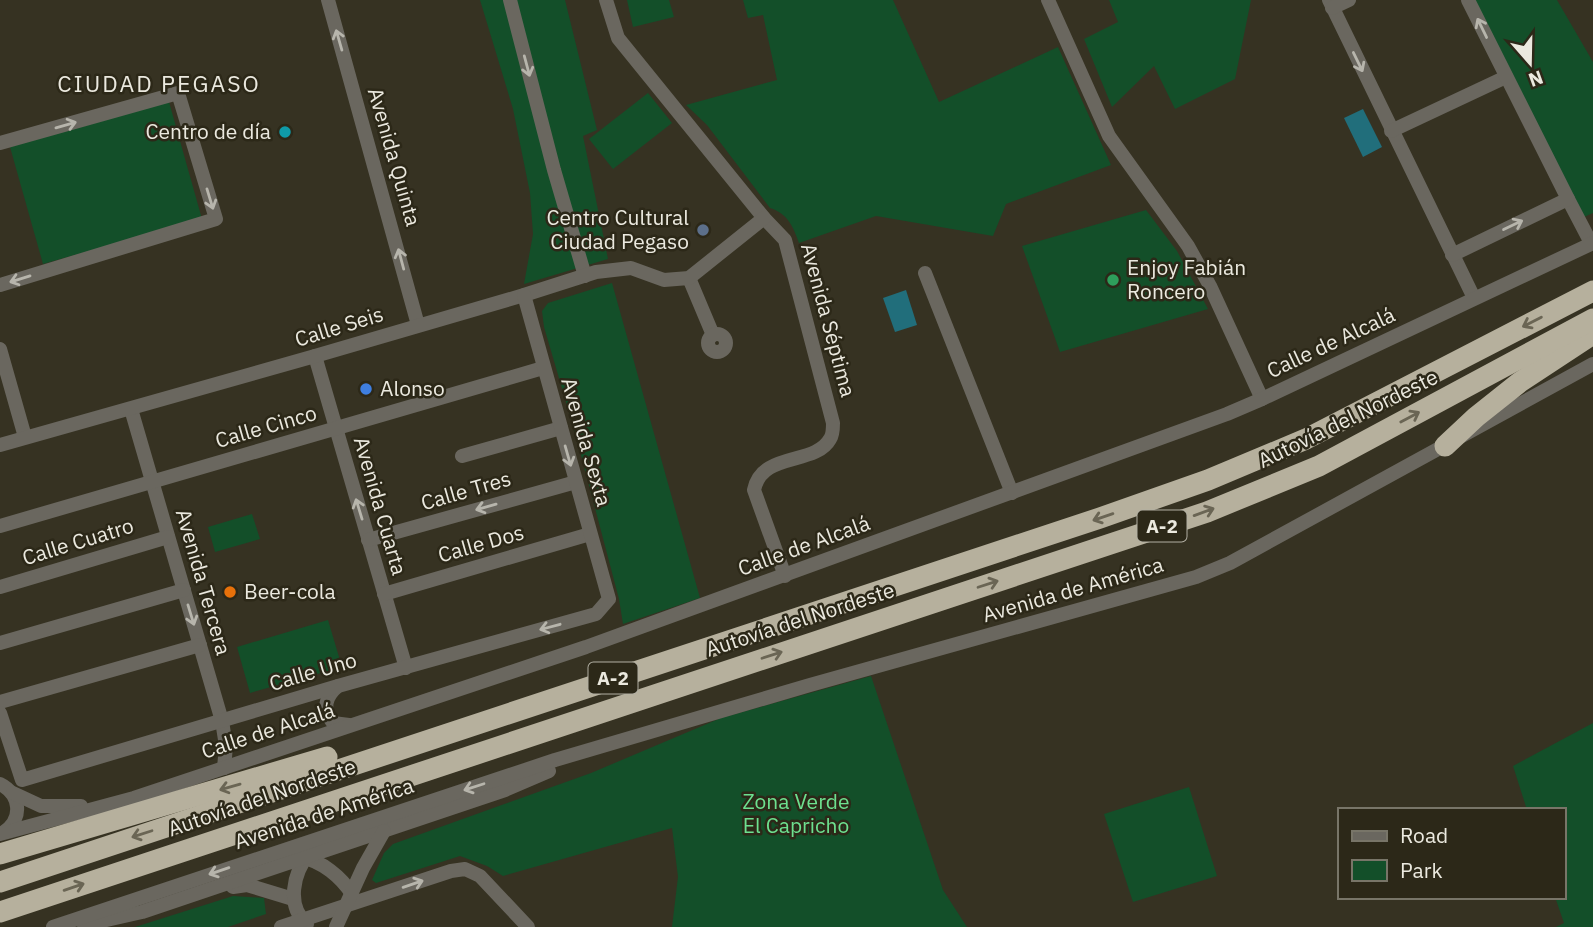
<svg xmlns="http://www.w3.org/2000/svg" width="1593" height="927" viewBox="0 0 1593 927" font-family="'IBM Plex Sans',sans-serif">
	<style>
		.green { fill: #134f29 }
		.water { fill: #216e7b }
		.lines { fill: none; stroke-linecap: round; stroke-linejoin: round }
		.minor { stroke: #6a675f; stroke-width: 14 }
		.motorway { stroke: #b6b09d; stroke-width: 21 }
		.oneway { stroke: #b7b5ac }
		.oneway2 { stroke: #6a6554 }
		.culture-dot { fill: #0f9aa8; stroke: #2c2818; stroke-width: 2.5 }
		.service-dot { fill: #5c6f8a; stroke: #2c2818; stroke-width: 2.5 }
		.leisure-dot { fill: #2e9e5b; stroke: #2c2818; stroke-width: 2.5 }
		.shop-dot { fill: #3f7fe0; stroke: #2c2818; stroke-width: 2.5 }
		.food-dot { fill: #e8710a; stroke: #2c2818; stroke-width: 2.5 }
		.labels { text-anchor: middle; stroke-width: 5; stroke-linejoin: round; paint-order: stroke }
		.shield { fill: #2c2818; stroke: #b2afa3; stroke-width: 2 }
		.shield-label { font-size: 19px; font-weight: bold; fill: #ebe9df }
		.poi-label { font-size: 21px; fill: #ebe9df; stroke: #2c2818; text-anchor: start }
		.street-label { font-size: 21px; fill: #ebe9df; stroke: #2c2818 }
		.park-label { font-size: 21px; fill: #6de08f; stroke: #2c2818 }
		.neighbourhood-label { font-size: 23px; letter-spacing: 2px; fill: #ebe9df; stroke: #2c2818 }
	</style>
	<rect width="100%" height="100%" fill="#363222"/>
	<g class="green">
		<polygon points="480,0 565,0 597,130 583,136 608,259 524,284 533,234 530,193 513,109"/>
		<polygon points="627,0 669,0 674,17 633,27"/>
		<path d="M 743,0 L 893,0 L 939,102 L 1058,47 L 1111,165 L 1006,204 L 993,236 L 876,216 L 799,243 C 793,226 787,213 770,208 L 707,125 L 686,105 L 777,80 L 763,15 L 748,18 Z"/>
		<polygon points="1109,0 1251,0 1235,79 1175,109 1154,66 1112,107 1084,39 1118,22"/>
		<polygon points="1474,0 1557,0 1593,62 1593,213 1584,217"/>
		<polygon points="648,93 672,123 613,169 589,139"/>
		<polygon points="169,102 202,219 43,264 10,147"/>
		<polygon points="1146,210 1177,251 1208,309 1060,352 1022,246"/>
		<polygon points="612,283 700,598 623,624 619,599 576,436 544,327 542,311 548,303"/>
		<polygon points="252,514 260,539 215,552 208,527"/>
		<polygon points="328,620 342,667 250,693 237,647"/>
		<polygon points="871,676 943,890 967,927 672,927 678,877 672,828 503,876 487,866 460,856 376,883 372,880 384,853 393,844 591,773 721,718"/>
		<polygon points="1593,723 1593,927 1556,927 1564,923 1555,897 1563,897 1563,810 1527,810 1513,766"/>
		<polygon points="1189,787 1217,876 1133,902 1104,814"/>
		<polygon points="233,896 264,898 266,914 228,927 135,927"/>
	</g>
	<g class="water">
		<polygon points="1363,109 1382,147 1363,157 1344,118"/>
		<polygon points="906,290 917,325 895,332 883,298"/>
	</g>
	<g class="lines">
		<g class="minor">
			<polyline points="328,0 418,325"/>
			<polyline points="510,0 554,170 585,276"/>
			<path d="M 606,0 L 618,38 L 764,218 L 785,240 L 833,423 C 833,428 833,435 830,439 C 815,466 762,451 754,490 L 785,576"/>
			<polyline points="1048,0 1109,136 1188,246 1210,286 1262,399"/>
			<polyline points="1329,0 1474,298"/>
			<polyline points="1332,8 1349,0"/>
			<polyline points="1391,131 1506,77"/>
			<polyline points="0,143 178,93 216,219 0,285"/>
			<polyline points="1568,199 1591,243"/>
			<polyline points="1452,255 1568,199 1468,0"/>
			<polyline points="925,273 1012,493"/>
			<polyline points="689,278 713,335"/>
			<circle cx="717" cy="343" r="9"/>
			<polyline points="0,349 25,437"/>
			<polyline points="315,356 406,668"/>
			<polyline points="131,409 222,721 226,746 224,768"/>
			<polyline points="0,445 315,356 524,295 596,272 631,268 664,280 689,278 764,218"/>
			<polyline points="462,456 561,428"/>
			<polyline points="0,526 543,368"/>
			<polyline points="368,540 576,482"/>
			<polyline points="0,587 168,537"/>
			<polyline points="384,594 590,534"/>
			<polyline points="0,643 184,590"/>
			<path d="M 338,686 C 325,697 322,709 333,723 L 349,725"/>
			<polyline points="0,702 200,645"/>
			<polyline points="0,713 22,780 338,686 596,614 609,599 524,295"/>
			<path d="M 0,784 C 20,794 24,818 4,832"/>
			<polyline points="13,793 41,806 81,806"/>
			<polyline points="0,834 134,798 586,647 1227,414 1262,399 1593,243"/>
			<path d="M 301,857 C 322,861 341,877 352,894"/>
			<polyline points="233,887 247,885 293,899"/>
			<path d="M 307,924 C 286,906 293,873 309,854"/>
			<polyline points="84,925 142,912 505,790 549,771"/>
			<polyline points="53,927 555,760 810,685 1196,577 1230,563 1593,364"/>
			<polyline points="281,927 451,871 465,869 480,876 528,927"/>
			<polyline points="336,927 363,868 384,831"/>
		</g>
		<g class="motorway">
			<polyline points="1445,446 1476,417 1520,382 1593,334"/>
			<polyline points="0,854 327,757"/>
			<polyline points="0,882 1100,518 1208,480 1306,439 1593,291"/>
			<polyline points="0,912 1207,512 1319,466 1593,319"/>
		</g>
	</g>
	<defs><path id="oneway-shaft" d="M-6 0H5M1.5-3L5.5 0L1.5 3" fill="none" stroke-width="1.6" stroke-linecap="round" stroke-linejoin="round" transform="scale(1.75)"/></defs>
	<g class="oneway">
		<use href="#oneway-shaft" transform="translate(1482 28) rotate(-116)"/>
		<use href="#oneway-shaft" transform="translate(339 40) rotate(-106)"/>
		<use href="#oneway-shaft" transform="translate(1358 62) rotate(64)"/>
		<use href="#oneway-shaft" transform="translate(527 66) rotate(75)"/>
		<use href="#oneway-shaft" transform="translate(66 125) rotate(-16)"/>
		<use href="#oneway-shaft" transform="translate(210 199) rotate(73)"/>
		<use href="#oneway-shaft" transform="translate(1513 225) rotate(-26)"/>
		<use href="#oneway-shaft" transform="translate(401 259) rotate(-105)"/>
		<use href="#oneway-shaft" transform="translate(20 279) rotate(163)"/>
		<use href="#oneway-shaft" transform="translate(568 456) rotate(74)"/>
		<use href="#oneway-shaft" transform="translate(486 507) rotate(164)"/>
		<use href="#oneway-shaft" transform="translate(359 509) rotate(-107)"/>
		<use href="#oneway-shaft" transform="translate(191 615) rotate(73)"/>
		<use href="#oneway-shaft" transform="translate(550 627) rotate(165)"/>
		<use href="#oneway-shaft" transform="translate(474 787) rotate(162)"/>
		<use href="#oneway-shaft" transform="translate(219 871) rotate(161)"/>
		<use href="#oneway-shaft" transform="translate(413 884) rotate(-19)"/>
	</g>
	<g class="oneway2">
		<use href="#oneway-shaft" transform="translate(1532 322) rotate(153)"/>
		<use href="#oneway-shaft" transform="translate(1410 417) rotate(-28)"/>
		<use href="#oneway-shaft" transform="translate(1204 512) rotate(-20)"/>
		<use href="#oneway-shaft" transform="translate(1103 517) rotate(161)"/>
		<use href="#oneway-shaft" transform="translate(988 584) rotate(-18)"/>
		<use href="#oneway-shaft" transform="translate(772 655) rotate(-18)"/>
		<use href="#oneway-shaft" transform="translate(230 787) rotate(164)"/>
		<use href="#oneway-shaft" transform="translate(142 834) rotate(162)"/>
		<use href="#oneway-shaft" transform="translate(74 887) rotate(-19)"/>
	</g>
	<circle class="culture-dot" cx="285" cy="132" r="7"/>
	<circle class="service-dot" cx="703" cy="230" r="7"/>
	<circle class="leisure-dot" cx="1113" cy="280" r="7"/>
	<circle class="shop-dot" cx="366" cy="389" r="7"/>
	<circle class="food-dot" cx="230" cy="592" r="7"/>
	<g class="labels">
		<g class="shield">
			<rect x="1137.5" y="510.5" width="49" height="31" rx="5"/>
			<rect x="588.5" y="662.5" width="49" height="31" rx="5"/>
		</g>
		<g class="shield-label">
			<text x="1162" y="533">A-2</text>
			<text x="613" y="685">A-2</text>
		</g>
		<g class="poi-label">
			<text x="271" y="139" text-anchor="end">Centro de día</text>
			<text x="689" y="225" text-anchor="end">Centro Cultural<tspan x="689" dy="24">Ciudad Pegaso</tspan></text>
			<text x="1127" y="275">Enjoy Fabián<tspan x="1127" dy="24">Roncero</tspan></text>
			<text x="380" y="396">Alonso</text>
			<text x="244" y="599">Beer-cola</text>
		</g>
		<g class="street-label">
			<text transform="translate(394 157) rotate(74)" y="7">Avenida Quinta</text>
			<text transform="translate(828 320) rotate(75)" y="7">Avenida Séptima</text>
			<text transform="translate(339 327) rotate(-17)" y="7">Calle Seis</text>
			<text transform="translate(1331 343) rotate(-25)" y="7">Calle de Alcalá</text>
			<text transform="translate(1348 419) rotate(-26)" y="7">Autovía del Nordeste</text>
			<text transform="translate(266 427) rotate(-16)" y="7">Calle Cinco</text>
			<text transform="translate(586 442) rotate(74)" y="7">Avenida Sexta</text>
			<text transform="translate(466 491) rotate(-16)" y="7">Calle Tres</text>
			<text transform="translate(380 506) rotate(74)" y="7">Avenida Cuarta</text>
			<text transform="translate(78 542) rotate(-17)" y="7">Calle Cuatro</text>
			<text transform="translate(481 544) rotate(-16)" y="7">Calle Dos</text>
			<text transform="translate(804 546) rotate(-20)" y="7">Calle de Alcalá</text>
			<text transform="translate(203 582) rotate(74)" y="7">Avenida Tercera</text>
			<text transform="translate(1073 590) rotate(-16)" y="7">Avenida de América</text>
			<text transform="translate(800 620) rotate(-18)" y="7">Autovía del Nordeste</text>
			<text transform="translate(313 672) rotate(-16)" y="7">Calle Uno</text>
			<text transform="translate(268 731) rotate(-18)" y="7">Calle de Alcalá</text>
			<text transform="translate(262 798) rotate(-19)" y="7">Autovía del Nordeste</text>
			<text transform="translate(324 814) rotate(-18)" y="7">Avenida de América</text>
		</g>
		<g class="park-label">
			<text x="796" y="809">Zona Verde<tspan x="796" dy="24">El Capricho</tspan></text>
		</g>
		<g class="neighbourhood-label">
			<text x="159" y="92">CIUDAD PEGASO</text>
		</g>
	</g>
	<rect x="1338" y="808" width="228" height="91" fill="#2c2818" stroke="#787568" stroke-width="2"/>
	<rect x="1352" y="831" width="35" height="10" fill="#6a675f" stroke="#787568" stroke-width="2"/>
	<text x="1400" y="843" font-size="21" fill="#ebe9df">Road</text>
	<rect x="1352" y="860" width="35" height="21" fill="#134f29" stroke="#787568" stroke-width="2"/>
	<text x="1400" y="878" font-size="21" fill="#ebe9df">Park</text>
	<g transform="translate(1530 63) rotate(160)" stroke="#2c2818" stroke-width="5" paint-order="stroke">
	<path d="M0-5L12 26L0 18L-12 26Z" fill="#ebe9df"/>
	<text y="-10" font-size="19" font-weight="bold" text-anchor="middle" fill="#ebe9df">N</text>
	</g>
</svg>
